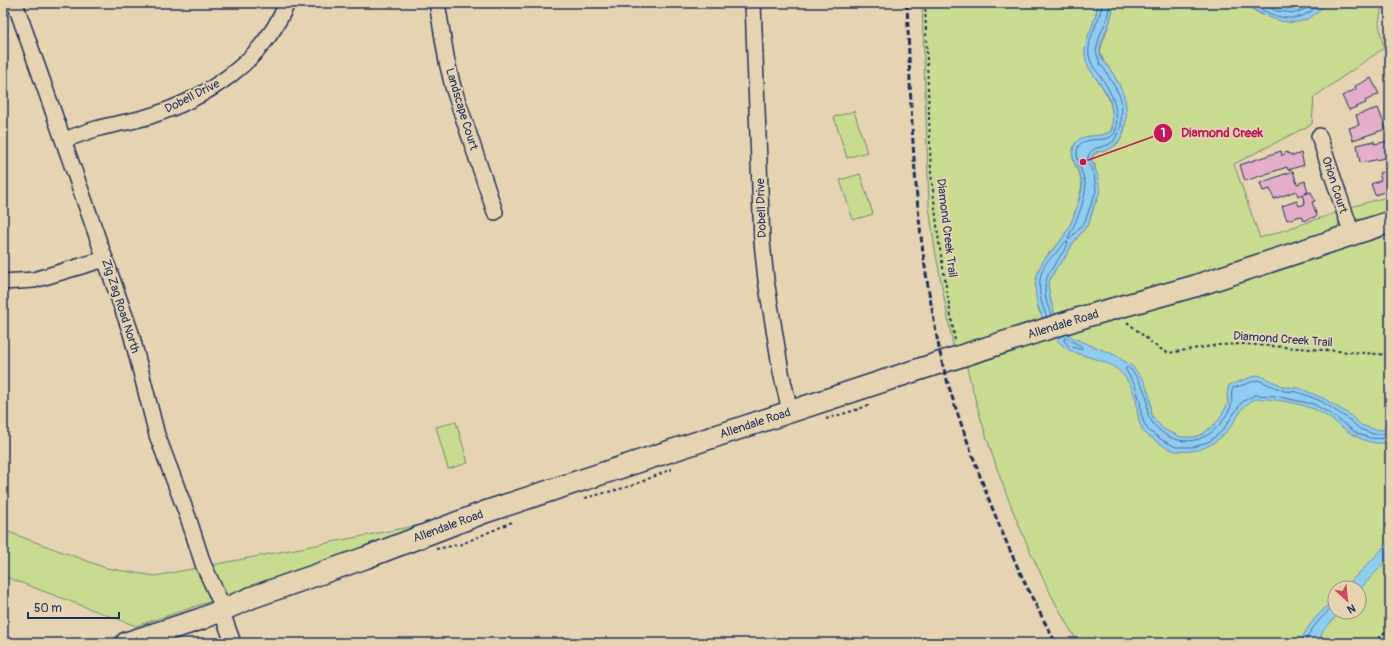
<svg xmlns="http://www.w3.org/2000/svg" width="1393" height="646" viewBox="0 0 1393 646" font-family="Pangolin,sans-serif">
	<style>
		.green { fill: #c8db90; stroke: #728577; fill-rule: evenodd }
		.water { fill: #90cbf0; stroke: #618db6 }
		.lines { fill: none; stroke-linecap: round; stroke-linejoin: round }
		.shore { stroke: #4a6d98; stroke-width: 1 }
		.building { fill: #e4aec8; stroke: #1b2f5e }
		.street-casing { stroke: #1b2f5e; stroke-width: 18 }
		.secondary-casing { stroke: #1b2f5e; stroke-width: 24 }
		.path { stroke: #1b2f5e; stroke-width: 2; stroke-dasharray: 3 3; stroke-linecap: butt }
		.street { stroke: #e6d4b1; stroke-width: 15 }
		.secondary { stroke: #e6d4b1; stroke-width: 21 }
		.rail { stroke: #1b2f5e; stroke-width: 3; stroke-dasharray: 6 3; stroke-linecap: butt }
		.labels { text-anchor: middle; stroke-width: 4; stroke-linejoin: round; paint-order: stroke }
		.street-label { font-size: 12px; fill: #1b2f5e; stroke: #e6d4b1 }
		.leader { fill: none; stroke: #c2185b; stroke-width: 1.5 }
		.callout-dot { fill: #c2185b; stroke: #e6d4b1; stroke-width: 1.5 }
		.mark-label { font-size: 12px; text-anchor: middle; font-weight: bold; fill: #fff }
		.callout-label { font-size: 13px; text-anchor: middle; font-weight: bold; fill: #c2185b; stroke: #e6d4b1; stroke-width: 4; stroke-linejoin: round; paint-order: stroke }
	</style>
	<rect width="100%" height="100%" fill="#e6d4b1"/>
	<filter id="ink" filterUnits="userSpaceOnUse"><feTurbulence type="fractalNoise" baseFrequency=".025" numOctaves="2"/><feDisplacementMap in="SourceGraphic" scale="8" xChannelSelector="R" yChannelSelector="G"/><feConvolveMatrix kernelMatrix="1 2 1 2 8 2 1 2 1" color-interpolation-filters="sRGB"/></filter>
	<g filter="url(#ink)">
		<g class="green">
			<path d="M 922,3 L 1098,3 C 1097,9 1096,15 1094,21 C 1090,33 1083,45 1086,59 C 1087,66 1093,73 1097,80 C 1108,94 1115,109 1112,128 C 1109,140 1082,132 1075,144 C 1066,159 1085,175 1081,190 C 1077,207 1073,223 1063,238 C 1058,245 1048,252 1045,259 C 1041,265 1038,295 1037,304 L 1039,311 L 1047,325 L 954,350 L 935,250 L 929,207 Z"/>
			<path d="M 1114,3 L 1242,3 L 1262,15 L 1316,13 L 1325,3 L 1382,3 L 1379,24 L 1384,48 L 1314,97 L 1312,124 L 1234,164 L 1260,238 L 1339,212 C 1341,222 1338,227 1330,234 L 1056,319 L 1050,298 L 1048,284 L 1056,268 L 1064,259 L 1073,243 L 1089,223 L 1094,206 L 1097,200 L 1095,165 L 1091,160 C 1094,149 1108,152 1117,144 C 1121,140 1124,133 1125,127 L 1118,82 L 1108,67 L 1104,62 L 1100,51 L 1110,20 Z"/>
			<polygon points="854,111 867,152 847,158 834,117"/>
			<polygon points="860,174 873,214 853,220 840,180"/>
			<path d="M 1390,196 L 1390,214 C 1380,216 1365,223 1355,218 C 1352,216 1349,211 1347,208 Z"/>
			<path d="M 1390,230 L 1390,643 L 1078,643 C 1026,556 989,459 965,360 ZM 1335,588 L 1359,588 L 1359,612 L 1335,612 Z"/>
			<polygon points="456,422 468,463 448,469 436,427"/>
			<polygon points="472,515 136,626 3,576 3,530 106,568 155,576"/>
		</g>
		<g class="water">
			<path d="M 1098,3 L 1114,3 C 1113,9 1112,15 1110,21 C 1107,31 1099,42 1100,53 C 1101,60 1106,63 1110,69 C 1122,88 1130,103 1125,126 C 1123,138 1116,147 1105,151 C 1102,152 1098,151 1096,152 C 1092,154 1092,157 1091,160 L 1097,173 L 1100,191 L 1097,200 L 1094,206 L 1089,223 L 1073,243 L 1064,259 L 1056,268 L 1048,284 L 1050,298 L 1056,319 L 1068,334 L 1073,338 L 1115,355 L 1132,366 L 1144,381 L 1150,397 L 1152,416 L 1163,429 L 1181,437 L 1194,437 L 1203,434 L 1218,421 L 1228,404 L 1227,394 L 1229,385 L 1258,375 L 1285,387 L 1299,388 L 1323,398 L 1350,415 L 1361,425 L 1373,429 L 1382,430 L 1390,427 L 1390,442 C 1386,444 1382,443 1377,443 C 1351,441 1335,417 1311,408 C 1300,404 1286,401 1275,400 C 1269,399 1260,398 1254,400 C 1245,403 1241,411 1236,419 C 1222,440 1205,454 1177,451 C 1170,450 1162,445 1156,441 C 1153,438 1148,436 1145,433 C 1137,423 1138,412 1136,400 C 1134,392 1130,383 1124,376 C 1108,355 1075,360 1059,342 C 1041,323 1028,292 1040,267 C 1043,259 1050,254 1055,248 C 1067,234 1074,218 1079,200 C 1080,196 1082,191 1082,187 C 1083,172 1067,159 1075,144 C 1082,131 1102,140 1112,130 C 1113,117 1113,105 1107,94 C 1100,81 1085,69 1085,53 C 1085,42 1090,32 1094,21 C 1096,15 1097,9 1098,3 Z"/>
			<path d="M 1242,3 L 1270,3 L 1277,7 L 1296,9 L 1307,3 L 1325,3 C 1302,37 1269,19 1242,3 Z"/>
			<polygon points="1390,540 1390,557 1359,590 1359,588 1344,588 1375,557"/>
			<path d="M 1335,598 L 1335,612 L 1340,612 L 1323,631 L 1318,643 L 1301,643 C 1305,625 1323,611 1335,598 Z"/>
		</g>
		<g class="lines">
			<g class="shore">
				<path d="M 1102,3 C 1101,21 1086,38 1089,56 C 1091,64 1096,71 1101,77 C 1112,93 1119,109 1116,129 C 1113,148 1079,131 1077,151 C 1076,162 1083,172 1085,183 C 1088,196 1074,226 1068,238 L 1069,240 L 1085,221 L 1096,191 L 1094,174 L 1087,161 L 1089,154 L 1094,149 L 1108,145 L 1114,141 L 1121,126 L 1122,105 L 1120,96 L 1105,70 L 1100,64 L 1096,51 L 1100,35 L 1107,19 L 1110,3"/>
				<path d="M 1250,3 C 1274,18 1298,28 1320,3"/>
				<polyline points="1269,3 1270,7 1276,11 1296,13 1307,8 1309,3"/>
				<path d="M 1047,317 C 1040,303 1036,282 1044,267 C 1046,261 1052,257 1056,253 C 1060,249 1062,244 1067,241 L 1068,244 C 1051,274 1036,277 1051,315"/>
				<polygon points="1066,338 1081,346 1082,349 1079,349 1069,346 1064,341 1064,339"/>
				<path d="M 1390,431 L 1383,434 L 1373,434 L 1360,429 L 1347,418 L 1321,401 L 1298,392 L 1284,391 L 1258,380 L 1233,388 C 1230,395 1233,400 1231,406 C 1230,410 1227,413 1225,417 C 1207,447 1170,450 1150,419 C 1146,413 1148,404 1147,398 C 1144,389 1135,371 1127,367 L 1125,369 L 1135,385 L 1140,401 L 1141,413 L 1144,423 L 1148,430 L 1162,440 L 1176,447 L 1194,447 L 1210,441 L 1222,431 L 1242,402 L 1255,395 L 1275,396 L 1313,404 L 1329,413 L 1358,434 L 1370,438 L 1390,439"/>
				<path d="M 1305,643 C 1309,628 1325,615 1335,604"/>
			</g>
		</g>
		<g class="building">
			<polygon points="1371,78 1379,94 1365,101 1366,103 1349,110 1342,96 1356,89 1355,86"/>
			<polygon points="1378,108 1386,129 1353,140 1349,128 1359,125 1356,115"/>
			<polygon points="1374,141 1374,144 1389,141 1390,157 1360,163 1357,145"/>
			<polygon points="1281,151 1282,156 1286,152 1293,156 1301,153 1304,165 1288,170 1287,167 1245,181 1240,165"/>
			<polygon points="1390,170 1390,190 1375,195 1371,184 1381,180 1379,173"/>
			<polygon points="1293,171 1297,184 1305,181 1308,192 1298,196 1296,191 1274,199 1270,189 1263,191 1260,183"/>
			<polygon points="1311,192 1315,201 1312,202 1317,216 1303,221 1301,216 1287,220 1282,206 1297,201 1299,206 1305,204 1302,195"/>
		</g>
		<g class="lines">
			<defs>
				<g id="street">
					<polyline points="15,3 131,333 157,435 188,517 203,564 221,603 224,618 233,643"/>
					<polyline points="437,3 447,62 453,87 495,212"/>
					<polyline points="753,3 762,242 766,280 781,372 790,411"/>
					<polyline points="1319,136 1352,234"/>
					<path d="M 64,140 C 75,136 86,132 96,129 C 113,124 130,122 147,117 C 206,99 263,62 287,3"/>
					<polyline points="3,282 34,280 105,259"/>
				</g>
				<polyline id="secondary" points="126,643 201,619 253,597 365,558 485,512 914,371 1087,316 1195,286 1390,222"/>
			</defs>
			<use href="#street" class="street-casing"/>
			<use href="#secondary" class="secondary-casing"/>
			<g class="path">
				<polyline points="925,3 931,173 939,243 955,341"/>
				<polyline points="1127,322 1157,347 1168,353 1218,345 1244,344 1390,355"/>
				<polyline points="826,419 859,409 871,404"/>
				<polyline points="585,498 631,486 672,469"/>
				<polyline points="436,549 462,544 512,522"/>
				<polyline points="1375,643 1390,626"/>
			</g>
			<use href="#street" class="street"/>
			<use href="#secondary" class="secondary"/>
			<path class="rail" d="M 907,3 C 911,105 913,208 932,309 C 935,327 938,344 942,362 C 950,393 961,424 972,454 C 995,519 1022,582 1056,643"/>
		</g>
	</g>
	<g class="labels">
		<g class="street-label">
			<text transform="translate(192 96) rotate(-27)" y="4">Dobell Drive</text>
			<text transform="translate(462 109) rotate(73)" y="4">Landscape Court</text>
			<text transform="translate(1335 185) rotate(72)" y="4">Orion Court</text>
			<text transform="translate(761 208) rotate(-92)" y="4">Dobell Drive</text>
			<text transform="translate(947 228) rotate(83)" y="4">Diamond Creek Trail</text>
			<text transform="translate(121 306) rotate(72)" y="4">Zig Zag Road North</text>
			<text transform="translate(1063 324) rotate(-17)" y="4">Allendale Road</text>
			<text transform="translate(1283 339) rotate(4)" y="4">Diamond Creek Trail</text>
			<text transform="translate(755 423) rotate(-18)" y="4">Allendale Road</text>
			<text transform="translate(448 526) rotate(-20)" y="4">Allendale Road</text>
		</g>
	</g>
	<path class="leader" d="M1083 162L1163 133"/>
	<g class="callout-dot">
		<circle cx="1083" cy="162" r="4"/>
		<circle cx="1163" cy="133" r="10"/>
	</g>
	<g class="mark-label">
		<text x="1163" y="137">1</text>
	</g>
	<g class="callout-label">
		<text x="1222" y="137">Diamond Creek</text>
	</g>
	<rect width="1393" height="646" fill="none" stroke="#e6d4b1" stroke-width="16"/>
	<rect x="8" y="8" width="1377" height="630" fill="none" stroke="#1b2f5e" stroke-width="1.5" filter="url(#ink)"/>
	<g transform="translate(1347 600) rotate(153)"><circle r="19" fill="#e6d4b1" stroke="#959290"/>
	<path d="M0-3L7 15L0 10L-7 15Z" fill="#d1495b"/>
	<text y="-6" font-size="11" font-weight="bold" text-anchor="middle" fill="#1b2f5e">N</text>
	</g>
	<path d="M28 612v6h91v-6" fill="none" stroke="#1b2f5e" stroke-width="2"/>
	<text x="34" y="612" font-size="12" fill="#1b2f5e" stroke="#e6d4b1" stroke-width="3" paint-order="stroke">50 m</text>
</svg>
